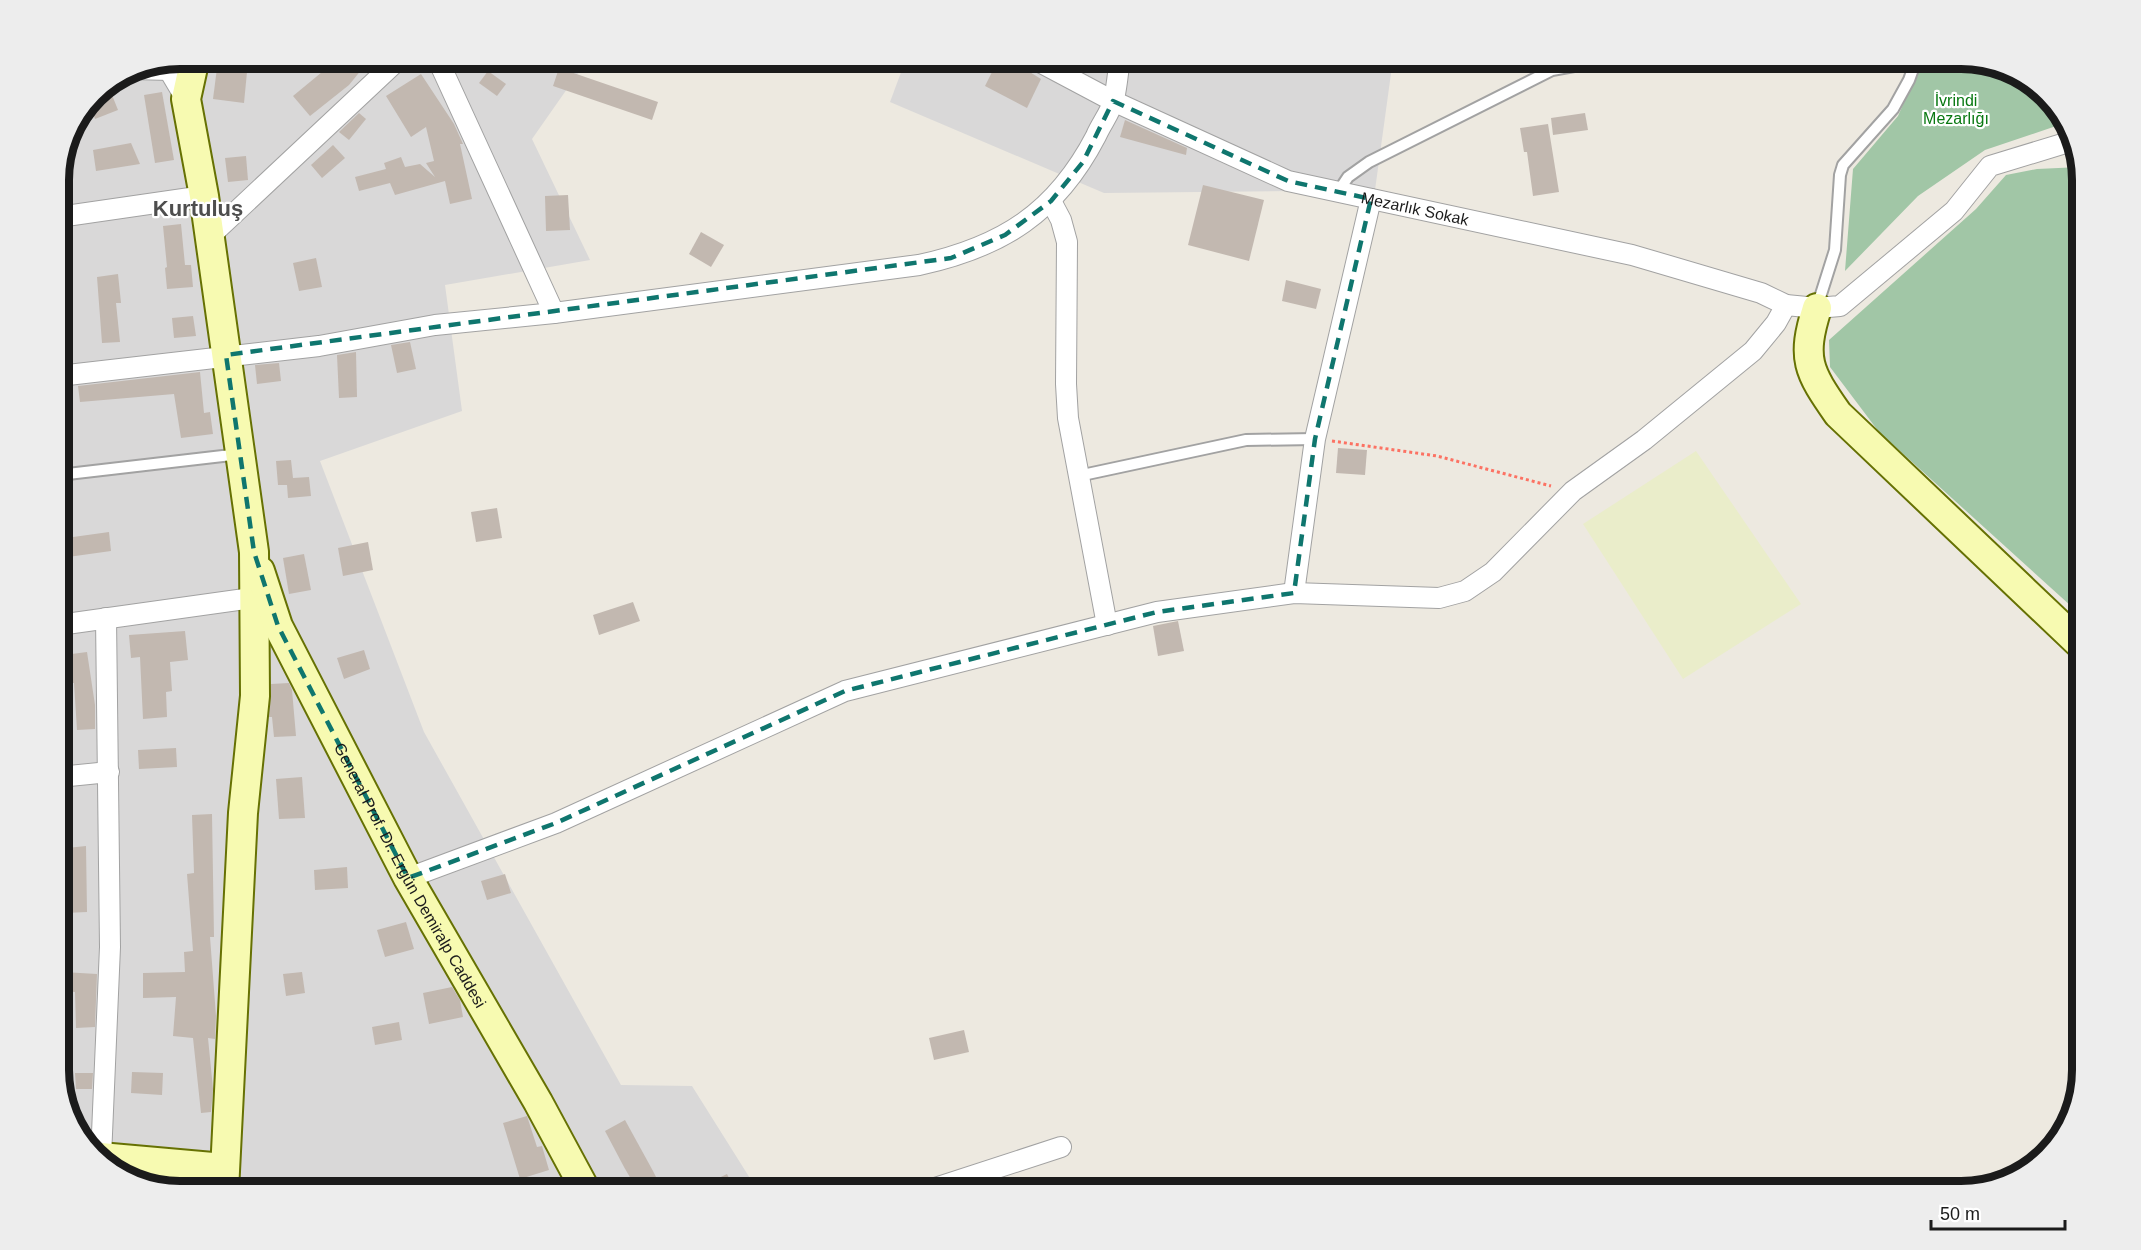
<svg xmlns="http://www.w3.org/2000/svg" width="2141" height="1250" viewBox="0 0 2141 1250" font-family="Helvetica,sans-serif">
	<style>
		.residential { fill: #d9d8d8 }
		.farmland { fill: #eaedca }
		.cemetery { fill: #a1c6a6 }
		.building { fill: #c2b8b0 }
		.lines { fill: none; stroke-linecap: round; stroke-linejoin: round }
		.lane-casing { stroke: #a2a2a2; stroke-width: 14 }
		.street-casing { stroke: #a2a2a2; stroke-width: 22 }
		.secondary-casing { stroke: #667103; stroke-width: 32 }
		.path { stroke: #fc7263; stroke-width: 3; stroke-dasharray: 3 3; stroke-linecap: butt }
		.lane { stroke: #fff; stroke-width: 10 }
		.street { stroke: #fff; stroke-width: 20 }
		.secondary { stroke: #f7fab1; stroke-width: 28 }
		.marked { fill: none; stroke: #0f766e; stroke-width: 4.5; stroke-dasharray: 12 8; stroke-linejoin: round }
		.labels { text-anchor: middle; stroke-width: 4.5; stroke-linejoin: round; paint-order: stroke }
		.park-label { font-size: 16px; fill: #097912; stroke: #fff }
		.street-label { font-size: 16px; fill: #1b1b1b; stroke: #fff }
		.district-label { font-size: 22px; font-weight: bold; fill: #4e4e4e; stroke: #fff }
		.rim { fill: none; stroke: #1b1b1b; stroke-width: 8 }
	</style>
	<rect width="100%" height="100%" fill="#ede9e0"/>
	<g class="residential">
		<polygon points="180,59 588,59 532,139 590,260 445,285 462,411 320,461 424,732 621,1085 692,1086 758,1191 221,1191 221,1159 90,1147 79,1137 59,1077 59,173 71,127 94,94 134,68"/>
		<polygon points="906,59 1393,59 1375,190 1104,193 890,102"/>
	</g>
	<polygon class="farmland" points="1696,451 1801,604 1683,679 1583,524"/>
	<g class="cemetery">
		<polygon points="1923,59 1961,59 2021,75 2062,113 2065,123 1985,150 1918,196 1845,271 1853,169 1898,116"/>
		<polygon points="2080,167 2082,173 2082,616 1879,432 1830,367 1829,340 1976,209 2006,175 2037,169"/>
	</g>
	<g class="building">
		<polygon points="339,58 371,58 349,85 310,116 293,96"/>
		<polygon points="999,58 1007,58 1041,79 1027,108 985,86"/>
		<polygon points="217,68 247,72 244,103 213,99"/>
		<polygon points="559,68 658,102 652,120 553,86"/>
		<polygon points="488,71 506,84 497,96 479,83"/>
		<polygon points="421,74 454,124 463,144 460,144 472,199 450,204 445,181 395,195 390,183 359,191 355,177 386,169 384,163 401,157 405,167 420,164 435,177 426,163 434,161 426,127 411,137 386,96"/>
		<polygon points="110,90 118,110 95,119 89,102 92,97"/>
		<polygon points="162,92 174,160 155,163 144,95"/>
		<polygon points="359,113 366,119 349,140 339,132"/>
		<polygon points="1585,113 1588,130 1553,135 1551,118"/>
		<polygon points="1125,120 1187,148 1186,155 1120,137"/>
		<polygon points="1548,124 1559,192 1533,196 1527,152 1524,152 1520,128"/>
		<polygon points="131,143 140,164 96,171 93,150"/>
		<polygon points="333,145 345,158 322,178 311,165"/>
		<polygon points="246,156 248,180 228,182 225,158"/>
		<polygon points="1203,185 1264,200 1249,261 1188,245"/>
		<polygon points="568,195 570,230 546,231 545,196"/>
		<polygon points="181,224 185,265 191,265 193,287 167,289 165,268 167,267 163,226"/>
		<polygon points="701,232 724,245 711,267 689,254"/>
		<polygon points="316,258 322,287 299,291 293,263"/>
		<polygon points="118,274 121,303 116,303 120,342 102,343 97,277"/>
		<polygon points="1286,280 1321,289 1316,309 1282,301"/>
		<polygon points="193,316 196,336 174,338 172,318"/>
		<polygon points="410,342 416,369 397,373 391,345"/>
		<polygon points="356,352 357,397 339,398 337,355"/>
		<polygon points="279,363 281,381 257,384 255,365"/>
		<polygon points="200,372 204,413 210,412 213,434 181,438 174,394 80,402 78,386"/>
		<polygon points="1338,448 1367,450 1365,475 1336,473"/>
		<polygon points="291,460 293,478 309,477 311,496 288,498 287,485 278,485 276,461"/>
		<polygon points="497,508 502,538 476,542 471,512"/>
		<polygon points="109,532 111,551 68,557 66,538"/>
		<polygon points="368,542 373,570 343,576 338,548"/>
		<polygon points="304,554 311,590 289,594 283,558"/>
		<polygon points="633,602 640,621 599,635 593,615"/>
		<polygon points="1178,621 1184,651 1158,656 1153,626"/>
		<polygon points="185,631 188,660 170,662 172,691 166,692 167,717 143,719 140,657 131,658 129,635"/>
		<polygon points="364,650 370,669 344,679 337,658"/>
		<polygon points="87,652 95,705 95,729 77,730 74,683 67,683 64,655"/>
		<polygon points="289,683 292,690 296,736 274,737 272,717 269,717 271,684"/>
		<polygon points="176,748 177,767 139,769 138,750"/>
		<polygon points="302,777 305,818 279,819 276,779"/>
		<polygon points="212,814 214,937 210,937 216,1016 215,1039 208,1038 213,1089 211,1112 201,1113 193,1038 173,1036 176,997 143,998 143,973 185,972 184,952 193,951 187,874 194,873 192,815"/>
		<polygon points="86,846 87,912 65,913 63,882 70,882 67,848"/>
		<polygon points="347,867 348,888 315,890 314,870"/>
		<polygon points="505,874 511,893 487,900 481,881"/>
		<polygon points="406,922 414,949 385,957 377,930"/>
		<polygon points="63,972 97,974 95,1027 76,1028 75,992 62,991"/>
		<polygon points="302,972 305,993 286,996 283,974"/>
		<polygon points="452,987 460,1000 463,1017 429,1024 423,993"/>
		<polygon points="399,1022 402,1040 375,1045 372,1027"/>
		<polygon points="964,1030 969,1052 934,1060 929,1038"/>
		<polygon points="132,1072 163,1073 162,1095 131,1093"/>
		<polygon points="75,1073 93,1073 92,1089 76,1089"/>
		<polygon points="527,1116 537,1147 542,1146 549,1170 520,1179 503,1123"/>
		<polygon points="625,1120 653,1171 663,1191 638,1191 624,1167 605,1131"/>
		<polygon points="727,1174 735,1191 692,1191"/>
	</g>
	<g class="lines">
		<defs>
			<g id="lane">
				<polyline points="1338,192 1348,177 1369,162 1552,70 1596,62 1660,58"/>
				<polyline points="1817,307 1835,250 1840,175 1843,165 1893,109 1909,80 1917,58"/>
				<polyline points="59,475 240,454"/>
				<polyline points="1078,476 1246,440 1315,439"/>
			</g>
			<g id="street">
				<polyline points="437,58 554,313"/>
				<path id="s1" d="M 1032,58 L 1113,101 L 1288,181 L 1632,255 L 1761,293 L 1786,305 L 1817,308 L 1840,306 L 1954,211 L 1990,166 L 2072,141"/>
				<polyline points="164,62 186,99"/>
				<polyline points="131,69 170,70"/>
				<polyline points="1051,201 1061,220 1067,242 1066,384 1068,418 1107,625"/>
				<polyline points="59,217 204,196"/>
				<polyline points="208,238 400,58"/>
				<path d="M 59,376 L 319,346 L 435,325 L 554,313 L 919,265 C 1002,247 1056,213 1096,136 C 1101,124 1111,112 1114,99 C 1117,86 1118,72 1120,58"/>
				<polyline points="1294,593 1315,439 1371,199"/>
				<polyline points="59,625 252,598"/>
				<polyline points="59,777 109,772"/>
				<polyline points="408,878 556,823 845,691 1157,612 1294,593 1439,598 1465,591 1493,572 1573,491 1644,440 1753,351 1776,323 1786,305"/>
				<polyline points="101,1157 110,947 106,618"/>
				<polyline points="986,1172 992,1191"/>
				<polyline points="926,1191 1061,1147"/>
			</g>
			<g id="secondary">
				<polyline points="195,58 186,99 204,196 254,552 255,696 243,813 224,1191"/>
				<path d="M 1817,308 C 1801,359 1808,371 1838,414 L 2082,646"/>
				<path id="s2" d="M 260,571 L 278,626 L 408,878 L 538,1102 L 586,1191"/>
				<polyline points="100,1157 224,1168"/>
			</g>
		</defs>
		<use href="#lane" class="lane-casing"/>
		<use href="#street" class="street-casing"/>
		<use href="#secondary" class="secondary-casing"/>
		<polyline class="path" points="1332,441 1437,456 1551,486"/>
		<use href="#lane" class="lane"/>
		<use href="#street" class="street"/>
		<use href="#secondary" class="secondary"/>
	</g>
	<path class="marked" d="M 1113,101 L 1288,181 L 1371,199 L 1315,439 L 1294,593 L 1157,612 L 845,691 L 556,823 L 408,878 L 278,626 L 254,552 L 226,355 L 951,258 L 1005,235 L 1051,201 L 1083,162 Z"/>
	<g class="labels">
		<g class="park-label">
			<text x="1956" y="106">İvrindi<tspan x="1956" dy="18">Mezarlığı</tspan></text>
		</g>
		<g class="street-label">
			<text dy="6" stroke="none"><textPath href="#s1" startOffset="414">Mezarlık Sokak</textPath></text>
			<text dy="6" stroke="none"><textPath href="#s2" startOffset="340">General Prof. Dr. Ergün Demiralp Caddesi</textPath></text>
		</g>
		<g class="district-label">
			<text x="198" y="216">Kurtuluş</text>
		</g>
	</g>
	<path d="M0 0H2141V1250H0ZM180 69H1961A111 111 0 0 1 2072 180V1070A111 111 0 0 1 1961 1181H180A111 111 0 0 1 69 1070V180A111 111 0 0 1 180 69Z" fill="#ededed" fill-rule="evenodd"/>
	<path class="rim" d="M180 69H1961A111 111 0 0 1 2072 180V1070A111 111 0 0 1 1961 1181H180A111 111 0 0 1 69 1070V180A111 111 0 0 1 180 69Z"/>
	<path d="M1931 1220v9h134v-9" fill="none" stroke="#1b1b1b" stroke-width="3"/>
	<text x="1940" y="1220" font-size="18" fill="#1b1b1b" stroke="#ffffff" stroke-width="4.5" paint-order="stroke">50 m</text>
</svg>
